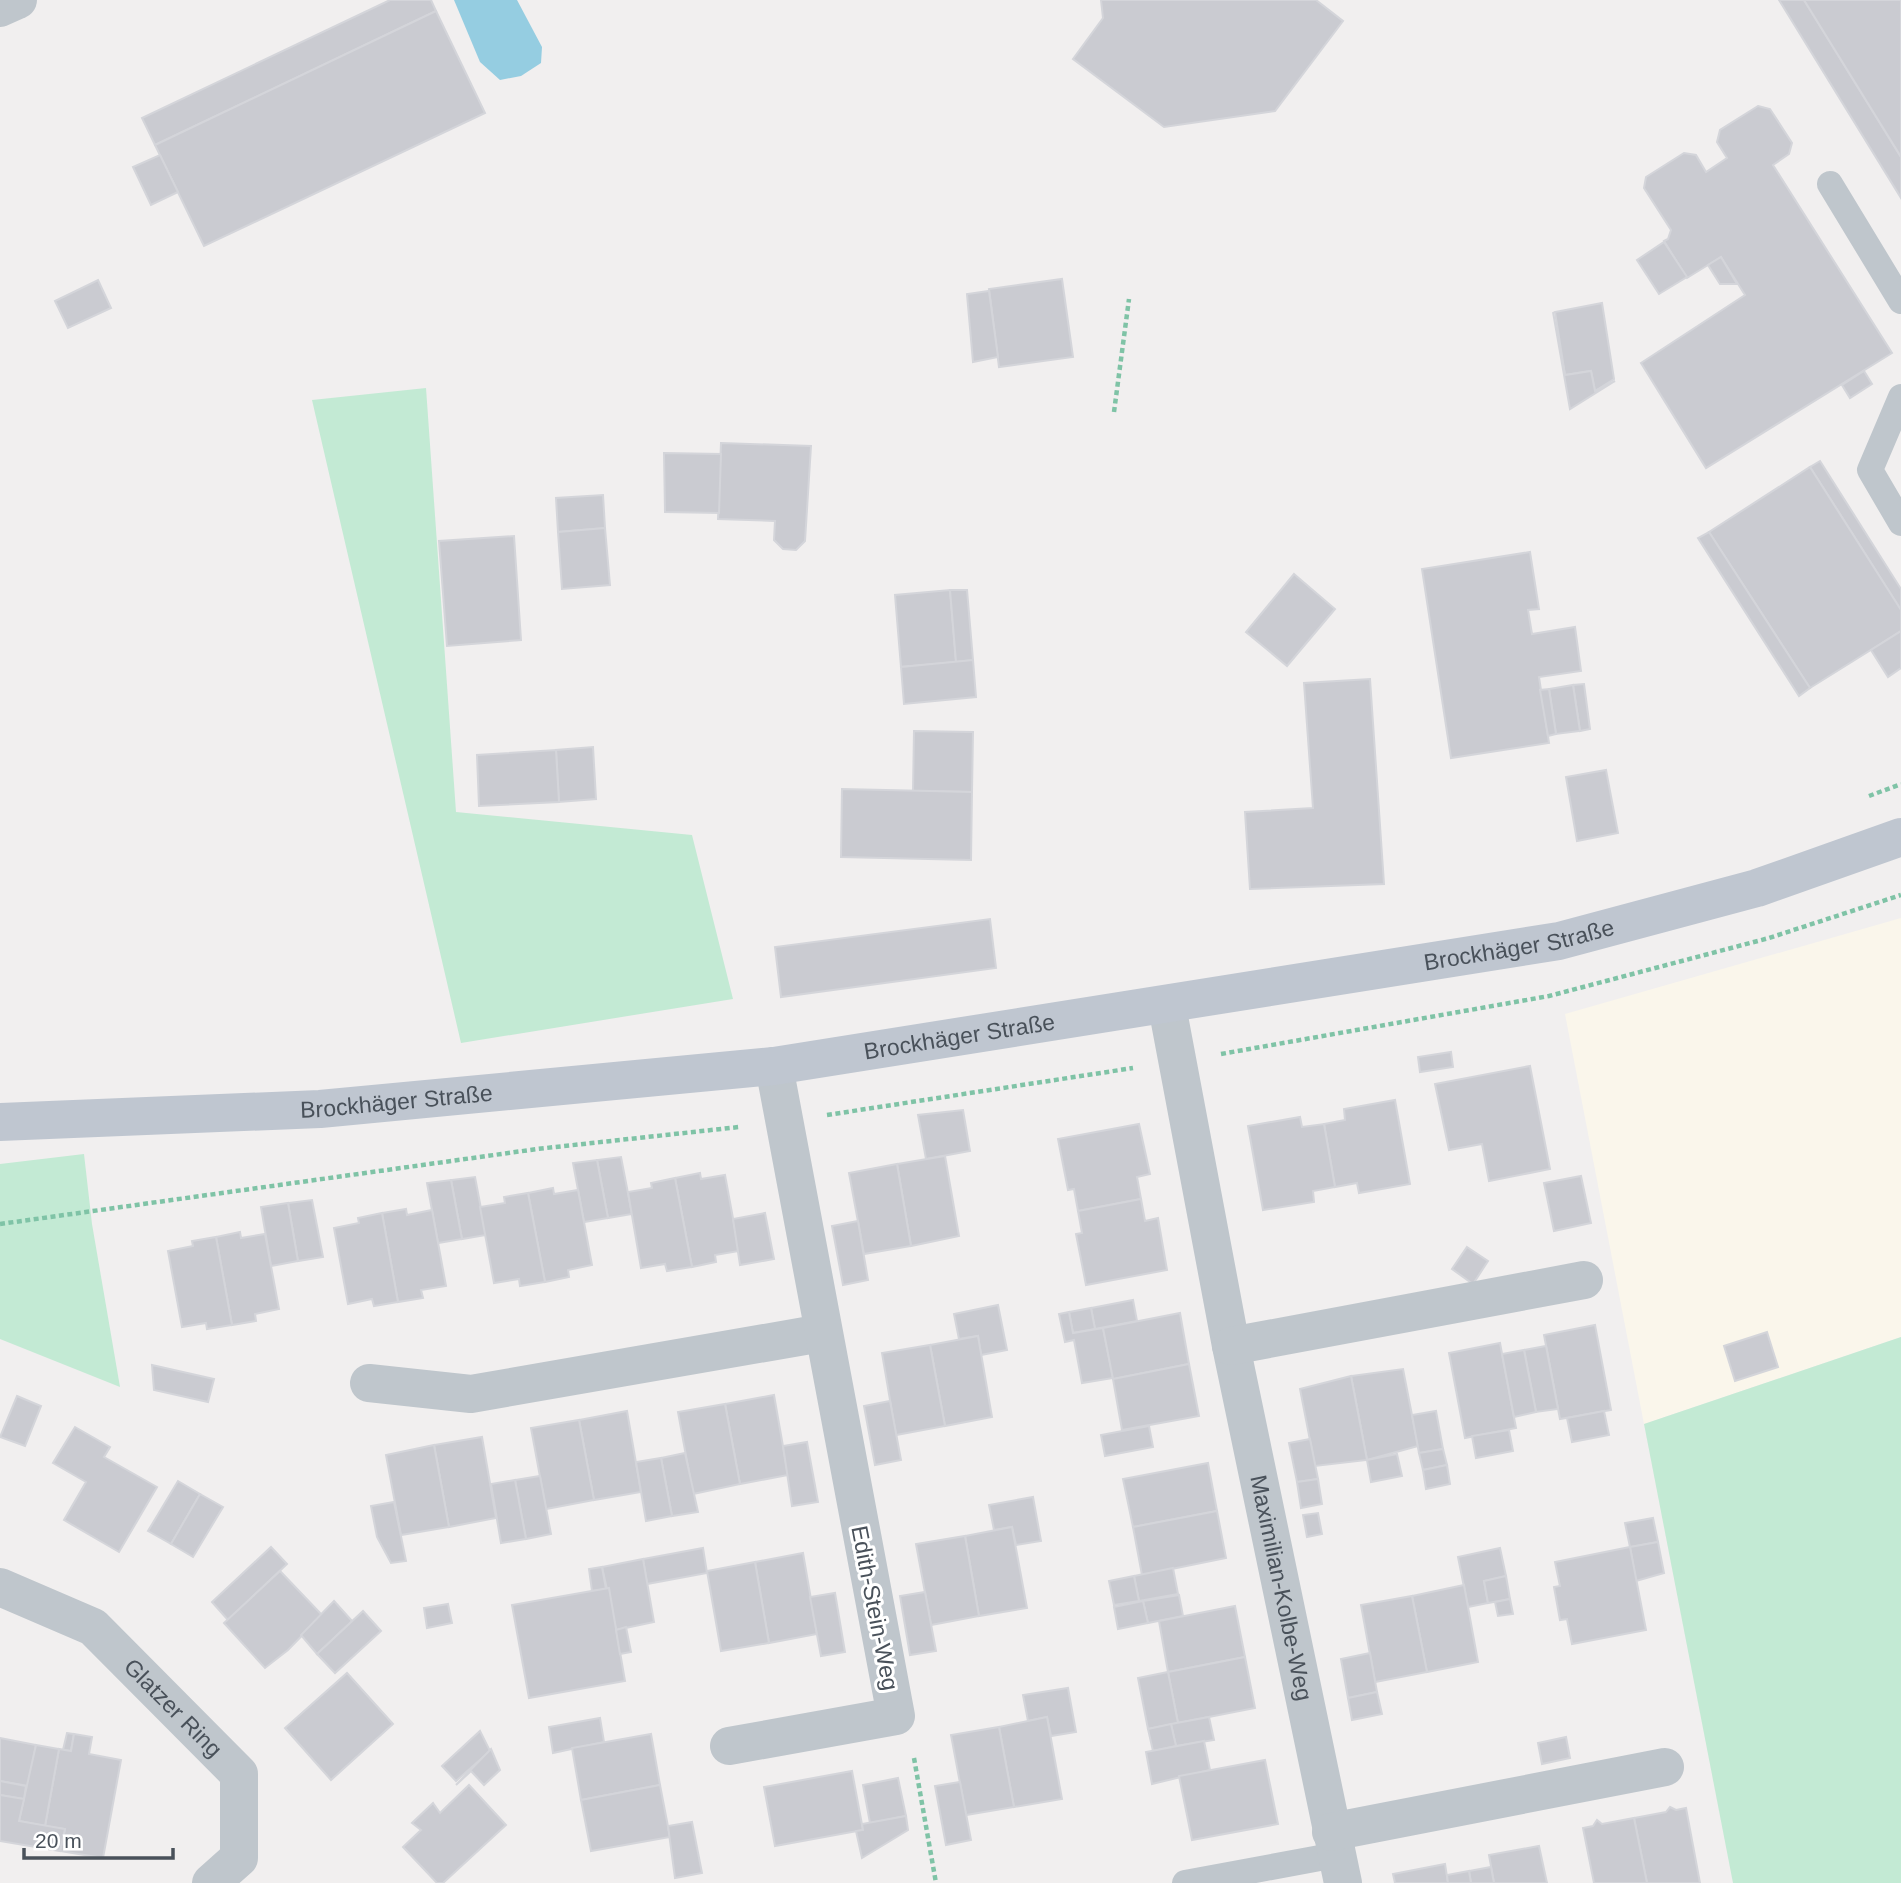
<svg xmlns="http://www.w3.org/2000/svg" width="1901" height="1883" viewBox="0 0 1901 1883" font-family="Helvetica,sans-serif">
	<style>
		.commercial { fill: #faf6eb }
		.green { fill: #c3ead4 }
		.water { fill: #95cde1 }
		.building { fill: #cacbd1; stroke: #d4d5da; stroke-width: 2 }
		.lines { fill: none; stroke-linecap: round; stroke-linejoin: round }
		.path { stroke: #7fc3a6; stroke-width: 4.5; stroke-dasharray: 5 3.5; stroke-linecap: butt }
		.lane { stroke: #bfc6cc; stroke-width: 26 }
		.street { stroke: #bfc6cc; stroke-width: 38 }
		.secondary { stroke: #bfc6d0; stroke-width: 38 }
		.labels { text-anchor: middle; stroke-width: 6; stroke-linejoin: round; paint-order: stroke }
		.street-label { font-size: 23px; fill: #49515a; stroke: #fff }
	</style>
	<rect width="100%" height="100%" fill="#f1efef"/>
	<polygon class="commercial" points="1901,918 1901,1337 1644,1424 1565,1014"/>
	<g class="green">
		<polygon points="426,388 456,812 692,835 733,999 461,1043 312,400"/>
		<polygon points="84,1154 92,1224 120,1387 0,1339 0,1164"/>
		<polygon points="1901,1337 1901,1883 1733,1883 1644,1424"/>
	</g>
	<polygon class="water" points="454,0 517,0 542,47 541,63 521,76 500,80 480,62"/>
	<g class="building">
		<polygon points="390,0 431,0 436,11 155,145 142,118"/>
		<polygon points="1101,0 1316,0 1343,21 1275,111 1164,127 1073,59 1103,18"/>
		<polygon points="1779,0 1804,0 1901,157 1901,198"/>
		<polygon points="1804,0 1901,0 1901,157"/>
		<polygon points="436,11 485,113 204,246 155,145"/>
		<polygon points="1758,106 1770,109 1792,143 1789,154 1773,165 1892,353 1706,468 1641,363 1745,295 1721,257 1687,278 1664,241 1668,239 1671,230 1644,188 1646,177 1684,153 1696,155 1706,172 1727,158 1717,142 1720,130"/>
		<polygon points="160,155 178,192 151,205 133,167"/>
		<polygon points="1664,242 1687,277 1659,294 1637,260"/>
		<polygon points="1721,257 1737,284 1720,284 1708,265"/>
		<polygon points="1062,279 1073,357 999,367 989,289"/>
		<polygon points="98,280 111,308 68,328 55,301"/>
		<polygon points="989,291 998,357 973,362 967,294"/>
		<polygon points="1602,303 1614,379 1595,391 1591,371 1565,375 1555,312"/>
		<polygon points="1553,312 1565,375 1591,371 1595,391 1615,381 1570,409"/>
		<polygon points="1864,371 1872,384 1850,398 1842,385"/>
		<polygon points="721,443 811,446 805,541 796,550 783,549 774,540 775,521 718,519"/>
		<polygon points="664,453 721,454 719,513 665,512"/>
		<polygon points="1820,461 1901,589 1901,610 1810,467"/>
		<polygon points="1810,467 1901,610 1901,631 1810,688 1709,532"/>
		<polygon points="603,495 605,528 558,532 556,498"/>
		<polygon points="605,528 610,585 562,589 558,532"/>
		<polygon points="1709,532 1810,688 1799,696 1698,538"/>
		<polygon points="514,536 521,640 447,646 439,541"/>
		<polygon points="1530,552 1539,609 1528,610 1532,634 1575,627 1581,671 1539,677 1549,743 1451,758 1422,569"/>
		<polygon points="1294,574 1335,609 1287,666 1246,632"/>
		<polygon points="950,590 956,662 901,667 895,595"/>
		<polygon points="950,590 967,590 973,660 956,662"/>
		<polygon points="1901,631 1901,668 1888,677 1871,650"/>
		<polygon points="973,660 976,697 904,704 901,667"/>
		<polygon points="1370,679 1384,884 1250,889 1245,812 1313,808 1304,683"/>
		<polygon points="1584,684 1590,729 1580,731 1573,685"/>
		<polygon points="1573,685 1580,731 1556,734 1549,689"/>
		<polygon points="1549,689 1556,734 1548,736 1540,690"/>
		<polygon points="914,731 973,732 972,792 913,791"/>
		<polygon points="593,747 596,799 559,802 556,750"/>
		<polygon points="556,750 559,802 479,806 477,755"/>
		<polygon points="1606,770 1618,833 1577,841 1566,777"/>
		<polygon points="842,789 972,792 971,860 841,857"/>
		<polygon points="990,919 996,968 781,997 775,947"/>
		<polygon points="1451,1052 1453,1067 1420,1072 1418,1057"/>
		<polygon points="1530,1066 1550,1169 1489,1181 1482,1144 1449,1150 1435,1084"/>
		<polygon points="1395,1100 1410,1184 1359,1193 1357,1183 1335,1187 1324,1124 1345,1120 1344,1109"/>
		<polygon points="963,1110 970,1151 926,1159 918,1115"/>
		<polygon points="1300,1117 1302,1127 1324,1124 1335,1187 1313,1191 1314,1202 1263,1210 1248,1126"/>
		<polygon points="1139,1124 1150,1174 1137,1177 1141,1199 1078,1211 1074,1189 1068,1190 1058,1139"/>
		<polygon points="945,1156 959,1236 911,1246 897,1164"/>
		<polygon points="621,1157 632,1214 608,1218 597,1160"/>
		<polygon points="597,1160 608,1218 584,1222 573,1163"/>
		<polygon points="897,1164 911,1246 864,1254 849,1173"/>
		<polygon points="700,1173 701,1179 725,1175 739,1251 715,1255 716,1262 692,1267 675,1178"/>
		<polygon points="1581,1176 1591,1223 1554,1231 1544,1183"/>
		<polygon points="475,1177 486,1235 462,1239 451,1180"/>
		<polygon points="675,1178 692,1267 667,1271 665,1264 641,1268 628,1192 652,1188 651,1183"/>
		<polygon points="451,1180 462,1239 438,1243 427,1183"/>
		<polygon points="553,1188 554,1194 578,1190 592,1265 568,1270 569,1277 545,1282 528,1193"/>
		<polygon points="528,1193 545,1282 520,1286 519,1279 494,1283 480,1207 505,1203 504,1197"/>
		<polygon points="1141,1199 1145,1221 1158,1218 1167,1270 1086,1285 1076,1234 1082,1233 1078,1211"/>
		<polygon points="312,1200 323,1257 298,1261 288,1203"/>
		<polygon points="288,1203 298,1261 271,1266 261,1207"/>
		<polygon points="406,1209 407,1215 432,1210 446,1286 421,1290 423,1298 398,1302 382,1213"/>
		<polygon points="382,1213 398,1302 374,1306 372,1299 348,1304 334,1228 359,1223 358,1218"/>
		<polygon points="765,1213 774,1259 740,1265 733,1219"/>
		<polygon points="858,1221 868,1280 843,1285 832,1226"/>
		<polygon points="240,1232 241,1238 265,1234 279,1309 255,1314 256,1321 232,1325 216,1237"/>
		<polygon points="216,1237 232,1325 207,1329 206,1323 182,1327 168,1251 193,1246 192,1241"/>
		<polygon points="1467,1247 1488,1261 1473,1284 1452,1269"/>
		<polygon points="1133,1300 1137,1321 1095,1329 1091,1308"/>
		<polygon points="998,1305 1007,1350 981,1355 978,1336 959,1339 954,1314"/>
		<polygon points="1091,1308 1095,1329 1073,1333 1069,1312"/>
		<polygon points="1069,1312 1073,1333 1103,1328 1113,1378 1082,1383 1074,1340 1065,1342 1059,1314"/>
		<polygon points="1180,1313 1189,1364 1113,1379 1103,1328"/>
		<polygon points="1595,1325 1611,1410 1560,1419 1544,1335"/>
		<polygon points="1767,1332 1778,1367 1735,1381 1724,1346"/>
		<polygon points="978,1336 992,1417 945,1426 930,1345"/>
		<polygon points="1500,1343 1516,1428 1465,1438 1449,1353"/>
		<polygon points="930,1345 945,1426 896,1435 882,1353"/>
		<polygon points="1546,1346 1558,1409 1536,1412 1524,1350"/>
		<polygon points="1524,1350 1536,1412 1514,1417 1502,1354"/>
		<polygon points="1189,1364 1199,1416 1122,1430 1113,1379"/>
		<polygon points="152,1365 214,1379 208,1402 154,1390"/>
		<polygon points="1403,1369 1418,1446 1367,1460 1351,1376"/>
		<polygon points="1351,1376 1367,1460 1315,1466 1300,1389"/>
		<polygon points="774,1395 788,1475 740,1484 725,1404"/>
		<polygon points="17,1396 41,1406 25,1446 0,1437"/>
		<polygon points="890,1401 901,1460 875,1465 864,1406"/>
		<polygon points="725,1404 740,1484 693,1494 678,1412"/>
		<polygon points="627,1411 641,1492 594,1500 579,1420"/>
		<polygon points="1436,1411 1443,1449 1419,1453 1412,1415"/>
		<polygon points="1604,1411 1609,1435 1572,1442 1567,1418"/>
		<polygon points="579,1420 594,1500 546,1509 531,1428"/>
		<polygon points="1149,1426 1153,1447 1105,1456 1101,1435"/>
		<polygon points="75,1427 110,1447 104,1457 157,1487 119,1552 64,1520 86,1482 53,1463"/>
		<polygon points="1509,1430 1513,1451 1476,1458 1472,1436"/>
		<polygon points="482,1437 496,1518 449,1527 434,1445"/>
		<polygon points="1310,1439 1318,1479 1297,1482 1289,1443"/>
		<polygon points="807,1442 818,1502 792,1506 783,1446"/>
		<polygon points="434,1445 449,1527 401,1535 386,1455"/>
		<polygon points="1443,1449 1447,1465 1423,1470 1419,1453"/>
		<polygon points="685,1453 698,1512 672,1516 661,1458"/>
		<polygon points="1397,1454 1402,1476 1371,1482 1367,1460"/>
		<polygon points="661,1458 672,1516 646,1521 636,1462"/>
		<polygon points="1208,1463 1217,1511 1133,1527 1123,1479"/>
		<polygon points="1447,1465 1450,1484 1426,1489 1423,1470"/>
		<polygon points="540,1476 551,1534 526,1539 515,1480"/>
		<polygon points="1318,1479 1322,1504 1301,1508 1297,1482"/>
		<polygon points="515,1480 526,1539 501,1543 491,1484"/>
		<polygon points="178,1481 200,1494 171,1544 148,1531"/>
		<polygon points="200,1494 223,1507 193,1557 171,1544"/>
		<polygon points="1033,1497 1041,1541 1016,1545 1012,1527 994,1530 989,1505"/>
		<polygon points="394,1502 406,1561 391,1563 377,1537 371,1506"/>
		<polygon points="1217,1511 1226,1558 1142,1575 1133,1527"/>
		<polygon points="1318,1513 1322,1534 1307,1537 1303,1515"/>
		<polygon points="1653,1518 1658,1542 1630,1547 1625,1523"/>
		<polygon points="1012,1527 1027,1608 979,1616 965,1536"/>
		<polygon points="965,1536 979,1616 931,1625 916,1544"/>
		<polygon points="1658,1542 1664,1573 1636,1581 1630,1547"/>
		<polygon points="271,1547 287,1564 228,1620 212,1602"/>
		<polygon points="1630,1547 1646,1630 1572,1644 1567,1619 1560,1620 1554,1587 1560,1586 1555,1562"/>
		<polygon points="703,1548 707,1573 647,1584 643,1559"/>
		<polygon points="1500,1548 1506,1576 1484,1581 1488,1603 1468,1607 1458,1557"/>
		<polygon points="803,1553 817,1634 769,1643 755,1562"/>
		<polygon points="643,1559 654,1622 616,1630 602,1567"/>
		<polygon points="755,1562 769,1643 721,1651 707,1571"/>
		<polygon points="602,1567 606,1589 592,1591 589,1569"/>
		<polygon points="1173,1568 1178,1594 1139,1601 1134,1576"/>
		<polygon points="280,1571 322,1615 288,1650 265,1668 224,1623"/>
		<polygon points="1134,1576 1139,1601 1114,1605 1109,1581"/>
		<polygon points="1506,1576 1510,1599 1488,1603 1484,1581"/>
		<polygon points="1464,1585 1478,1662 1427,1672 1412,1596"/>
		<polygon points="609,1588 625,1681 529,1698 512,1605"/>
		<polygon points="925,1592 936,1651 910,1655 900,1596"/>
		<polygon points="835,1593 845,1652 821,1656 810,1597"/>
		<polygon points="1179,1595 1183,1616 1148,1623 1143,1601"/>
		<polygon points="1412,1596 1427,1672 1375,1682 1361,1605"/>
		<polygon points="1510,1599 1513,1614 1498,1616 1495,1602"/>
		<polygon points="334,1601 352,1621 317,1654 301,1635"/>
		<polygon points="1143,1601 1148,1623 1118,1629 1114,1607"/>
		<polygon points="448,1604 452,1623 427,1628 424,1608"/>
		<polygon points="1235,1606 1245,1657 1168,1672 1159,1621"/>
		<polygon points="363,1611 381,1631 335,1673 317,1654"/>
		<polygon points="626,1627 631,1652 620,1654 616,1630"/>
		<polygon points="1370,1653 1377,1692 1348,1698 1341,1659"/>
		<polygon points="1245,1657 1255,1708 1178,1723 1168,1672"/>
		<polygon points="1168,1672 1178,1723 1148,1729 1138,1678"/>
		<polygon points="347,1673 393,1724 331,1780 285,1728"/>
		<polygon points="1068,1688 1076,1732 1051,1736 1047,1717 1028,1721 1023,1695"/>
		<polygon points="1377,1692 1382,1714 1352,1720 1348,1698"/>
		<polygon points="1047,1717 1062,1799 1014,1807 999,1727"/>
		<polygon points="1209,1717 1214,1740 1176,1746 1171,1724"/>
		<polygon points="600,1718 604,1742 553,1753 549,1727"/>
		<polygon points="1171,1724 1176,1746 1153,1751 1148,1729"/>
		<polygon points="999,1727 1014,1807 966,1815 951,1735"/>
		<polygon points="480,1731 490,1751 456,1781 442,1766"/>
		<polygon points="67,1733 74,1734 71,1751 63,1750"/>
		<polygon points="74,1734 92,1737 89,1754 121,1760 103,1858 60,1851 65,1829 45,1826 59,1749 71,1751"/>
		<polygon points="651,1734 660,1785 581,1800 572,1748"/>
		<polygon points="1566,1737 1570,1758 1542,1764 1538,1743"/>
		<polygon points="0,1738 36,1745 28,1786 0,1781"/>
		<polygon points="1204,1741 1210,1770 1152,1784 1146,1752"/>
		<polygon points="36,1745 59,1749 45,1826 19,1821"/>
		<polygon points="491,1749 500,1770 484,1785 471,1771 456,1785"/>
		<polygon points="1265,1760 1278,1824 1192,1840 1179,1776"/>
		<polygon points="852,1771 863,1830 775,1846 764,1787"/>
		<polygon points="898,1778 906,1816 870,1823 863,1785"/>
		<polygon points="0,1781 26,1786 24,1799 0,1795"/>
		<polygon points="960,1782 971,1840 946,1845 935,1786"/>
		<polygon points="469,1785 506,1825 443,1883 437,1883 403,1847 421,1830 412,1823 433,1803 440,1813"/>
		<polygon points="660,1785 670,1837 591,1851 581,1800"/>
		<polygon points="0,1795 24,1799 19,1821 65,1829 60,1851 0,1841"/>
		<polygon points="1670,1807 1676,1810 1686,1808 1700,1883 1647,1883 1634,1818 1666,1812"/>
		<polygon points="906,1816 908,1830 862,1858 856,1831 863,1830 862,1824"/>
		<polygon points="1634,1818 1647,1883 1594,1883 1583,1828 1593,1826 1597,1820 1602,1824"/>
		<polygon points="692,1822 702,1873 675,1878 668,1826"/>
		<polygon points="1539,1846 1547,1883 1494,1883 1489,1855"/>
		<polygon points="1445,1864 1448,1883 1395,1883 1393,1874"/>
		<polygon points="1491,1867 1494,1883 1471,1883 1469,1871"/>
		<polygon points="1469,1871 1471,1883 1448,1883 1447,1875"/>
	</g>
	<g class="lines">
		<g class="path">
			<polyline points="1114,412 1129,299"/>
			<polyline points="1869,796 1901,784"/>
			<polyline points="1221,1054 1549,996 1769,938 1901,895"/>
			<polyline points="827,1115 1133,1068"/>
			<polyline points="0,1224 537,1149 739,1127"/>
			<polyline points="914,1758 936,1883"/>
		</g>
		<g class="lane">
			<polyline points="1830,184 1901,301"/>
			<polyline points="1901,397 1870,470 1901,523"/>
			<polyline points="1185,1883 1336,1855"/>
		</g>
		<g class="street">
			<polyline points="0,8 18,0"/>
			<path id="s1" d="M 1167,1006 L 1231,1346 L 1343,1883"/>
			<polyline points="1231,1346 1584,1280"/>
			<polyline points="369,1383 471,1394 822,1333"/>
			<path id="s2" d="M 0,1587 L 93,1627 L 239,1774 L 239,1858 L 211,1883"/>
			<polyline points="729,1746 896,1716 774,1066"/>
			<polyline points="1331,1832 1665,1767"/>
		</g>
		<path class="secondary" id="s3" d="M 0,1122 L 320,1109 L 774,1066 L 1559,941 L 1757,888 L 1901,837"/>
	</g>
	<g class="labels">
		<g class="street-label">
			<text dy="8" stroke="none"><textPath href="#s3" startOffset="1531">Brockhäger Straße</textPath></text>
			<text dy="8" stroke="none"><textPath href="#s3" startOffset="964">Brockhäger Straße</textPath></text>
			<text dy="8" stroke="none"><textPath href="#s3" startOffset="397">Brockhäger Straße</textPath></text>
			<text dy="8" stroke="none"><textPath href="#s1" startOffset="593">Maximilian-Kolbe-Weg</textPath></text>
			<text transform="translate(875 1608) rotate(79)" y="8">Edith-Stein-Weg</text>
			<text dy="8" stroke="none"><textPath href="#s2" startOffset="215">Glatzer Ring</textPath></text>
		</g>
	</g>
	<path d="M24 1848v10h149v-10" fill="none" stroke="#49515a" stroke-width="3.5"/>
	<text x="35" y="1848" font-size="21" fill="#49515a" stroke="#ffffff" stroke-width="5" paint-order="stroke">20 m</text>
</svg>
